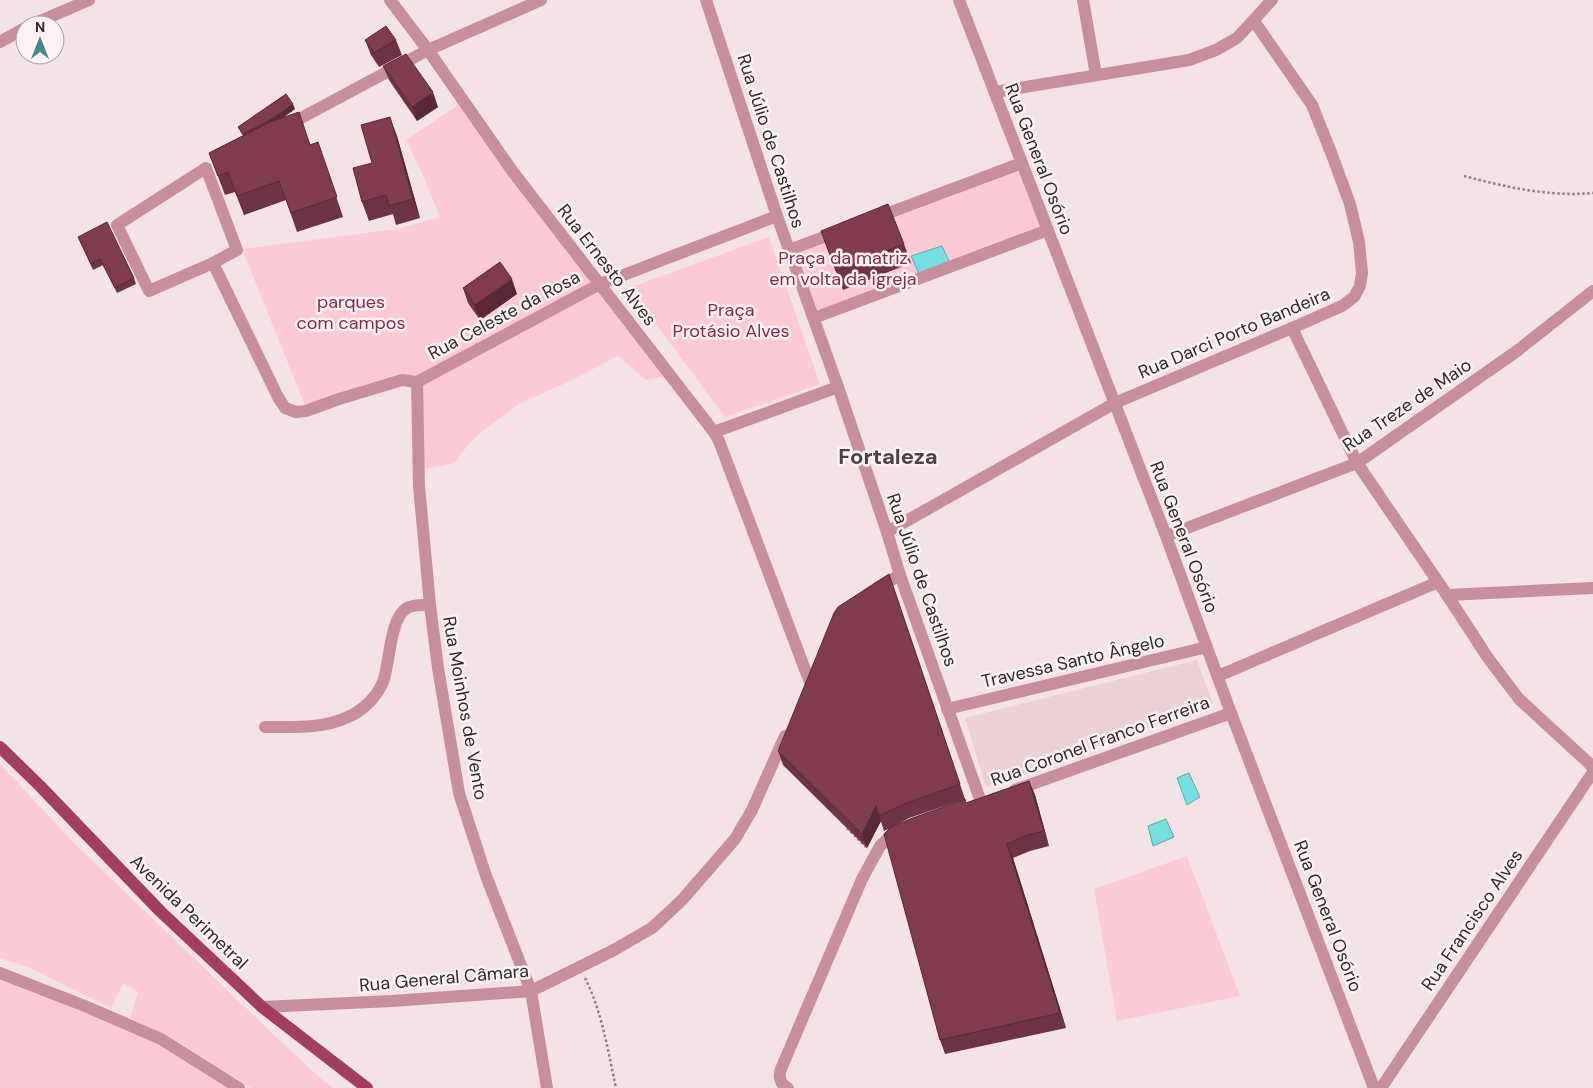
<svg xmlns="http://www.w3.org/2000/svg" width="1593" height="1088" viewBox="0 0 1593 1088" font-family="'DM Sans',sans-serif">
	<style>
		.built { fill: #e9d1d6 }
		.green { fill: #fccad5 }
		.water { fill: #76dfdf; stroke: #61a9a9 }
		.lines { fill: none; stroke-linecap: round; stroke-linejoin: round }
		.path { stroke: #8c8184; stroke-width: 2.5; stroke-dasharray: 2.5 2.5; stroke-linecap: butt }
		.minor { stroke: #c78f9c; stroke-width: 12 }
		.major { stroke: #a23f5f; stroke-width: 12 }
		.wall { fill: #6e3344 }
		.shaded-wall { fill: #5a2937 }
		.building { fill: #803b4f; stroke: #5a2937 }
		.labels { text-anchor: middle; stroke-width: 5; stroke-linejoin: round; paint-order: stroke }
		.street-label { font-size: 18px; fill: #302a2c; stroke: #fef1f3 }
		.park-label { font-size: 18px; fill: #842948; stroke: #fef1f3 }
		.district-label { font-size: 22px; font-weight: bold; fill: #4e4144; stroke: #fef1f3 }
	</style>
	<rect width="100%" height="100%" fill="#f3e2e6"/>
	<polygon class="built" points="1197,660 1213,704 986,787 965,718"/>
	<g class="green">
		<polygon points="461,103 596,283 415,378 306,408 242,249 397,229 440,217 422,173 406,140"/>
		<polygon points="1021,166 1046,230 815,317 790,250"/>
		<polygon points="769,237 820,384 725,417 629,288"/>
		<polygon points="600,285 667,376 646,380 618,356 570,381 519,404 479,434 469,444 454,463 419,470 418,382"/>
		<polygon points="0,764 74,843 276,1037 319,1077 333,1088 251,1088 183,1045 130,1018 138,992 123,983 111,1008 30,968 0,958"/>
		<polygon points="1187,856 1240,996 1117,1021 1094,889"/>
		<polygon points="0,977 159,1041 232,1088 0,1088"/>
	</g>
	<g class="water">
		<polygon points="942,246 951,265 920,276 911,256"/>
		<polygon points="1189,773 1200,797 1187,805 1177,778"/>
		<polygon points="1166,819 1174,837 1153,846 1148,826"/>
	</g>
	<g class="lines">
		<g class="path">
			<path d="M 1464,176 C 1506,187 1549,197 1593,193"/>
			<polyline points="847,828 866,847"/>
			<path d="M 585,978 C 602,1012 608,1051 616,1088"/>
		</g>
		<g class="minor">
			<polyline points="390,0 428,50 513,172 714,432 719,441 809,680"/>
			<polyline points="706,0 777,216 838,387 887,532 900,575 981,802"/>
			<polyline points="959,0 1166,536 1231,713 1374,1088"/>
			<polyline points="1083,0 1096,75"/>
			<polyline points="31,25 89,0"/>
			<polyline points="0,42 25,28"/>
			<polyline points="995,92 1189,60 1216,50 1237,38 1272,0"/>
			<polyline points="288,125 428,50 541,0"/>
			<polyline points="875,218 1022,163"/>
			<polyline points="789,250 837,232"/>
			<polyline points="213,263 149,291 117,225 206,168 237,250 213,263 278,397 285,408 296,412 306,411 336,400 402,380 417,382"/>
			<polyline points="814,318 1048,230"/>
			<polyline points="1292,328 1357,463 1447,595 1488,658 1519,699 1593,767"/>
			<polyline points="417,382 419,486 430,605 438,668 459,793 486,876 531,991 547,1088"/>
			<polyline points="417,382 600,284 777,216"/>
			<polyline points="714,432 838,387"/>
			<polyline points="887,532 1115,403 1292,328 1342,306 1354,297 1360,286 1362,273 1359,242 1350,204 1332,155 1312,105 1254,21"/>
			<polyline points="1166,536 1357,463 1517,351 1593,291"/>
			<polyline points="877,588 900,575"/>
			<polyline points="1447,595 1593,588"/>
			<polyline points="1218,676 1438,582"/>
			<polyline points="947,709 1207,647"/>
			<path d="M 265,727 C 292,727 323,729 348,717 C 364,710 378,696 384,679 C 390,660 390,618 407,608 C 414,604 422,605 430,605"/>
			<polyline points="1015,790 1231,713"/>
			<polyline points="0,973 85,1006 161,1039 239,1088"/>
			<polyline points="262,1007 392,1001 531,991 612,951 652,928 682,900 735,839 752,810 785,736"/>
			<path d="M 788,1088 C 780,1084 778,1077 781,1069 L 862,879 L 880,846 L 892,835 L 900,832"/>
			<polyline points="1381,1088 1593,772"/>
		</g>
		<polyline class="major" points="0,747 40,786 160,911 262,1007 367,1088"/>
	</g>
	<g class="wall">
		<polygon points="365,40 396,40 402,55 379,67 371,55"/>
		<polygon points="383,66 438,107 417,121 389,80"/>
		<polygon points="295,109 284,117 311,145 318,142 343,217 297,232 286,200 244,215 235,192 225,195 209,153 243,136 238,127"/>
		<polygon points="397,136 420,218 396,225 393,214 369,221 362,202 372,163"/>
		<polygon points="821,231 904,244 911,263 843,290"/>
		<polygon points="78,237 134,278 136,284 117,293 103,265 93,270"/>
		<polygon points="463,288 517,294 480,320 468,303"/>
		<polygon points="894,589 965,799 909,818 892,827 966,803 1029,781 1035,795 1049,846 1030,851 1013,858 1066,1028 945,1054 940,1040 891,828 884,831 881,821 867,848 783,765 778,751"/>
	</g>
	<g class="shaded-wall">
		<polygon points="433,92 438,107 417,121 412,107"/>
		<polygon points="293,104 295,109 272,125 270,120"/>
		<polygon points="390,117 397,136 420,218 413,199"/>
		<polygon points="512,279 517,294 480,320 475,305"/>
		<polygon points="1029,781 1035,795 1049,846 1044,831"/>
		<polygon points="876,806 881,821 867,848 862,834"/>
		<polygon points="1007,844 1013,858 1066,1028 1060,1013"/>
	</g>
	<g class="building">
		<polygon points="386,26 396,40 374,53 365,40"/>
		<polygon points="406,54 433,92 412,107 383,66"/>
		<polygon points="286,94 293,104 270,120 243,134 238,127"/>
		<polygon points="299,112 310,145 318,142 337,197 291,213 279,181 237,196 228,172 218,176 209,153 270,122"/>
		<polygon points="390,117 413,199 389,206 386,195 362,202 353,168 372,163 361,125"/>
		<polygon points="888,204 904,244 836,271 821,231"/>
		<polygon points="107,222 134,278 115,288 100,259 91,264 78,237"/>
		<polygon points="500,262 512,279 475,305 463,288"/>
		<polygon points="889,574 960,784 904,804 879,816 876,806 862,834 778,751 834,613 838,607"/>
		<polygon points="1029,781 1044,831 1025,836 1007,844 1060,1013 940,1040 884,834 891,827 910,819 965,799 966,803"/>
	</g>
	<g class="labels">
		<g class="street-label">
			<text transform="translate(771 141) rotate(72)" y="6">Rua Júlio de Castilhos</text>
			<text transform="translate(1039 159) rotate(69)" y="6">Rua General Osório</text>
			<text transform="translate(607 265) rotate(52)" y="6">Rua Ernesto Alves</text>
			<text transform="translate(504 315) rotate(-28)" y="6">Rua Celeste da Rosa</text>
			<text transform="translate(1234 333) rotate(-23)" y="6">Rua Darci Porto Bandeira</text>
			<text transform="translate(1407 405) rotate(-34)" y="6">Rua Treze de Maio</text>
			<text transform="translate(1184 537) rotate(69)" y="6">Rua General Osório</text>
			<text transform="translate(922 580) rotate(71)" y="6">Rua Júlio de Castilhos</text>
			<text transform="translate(1073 661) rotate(-13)" y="6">Travessa Santo Ângelo</text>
			<text transform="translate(465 708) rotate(80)" y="6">Rua Moinhos de Vento</text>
			<text transform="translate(1100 741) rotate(-20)" y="6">Rua Coronel Franco Ferreira</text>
			<text transform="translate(189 912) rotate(44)" y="6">Avenida Perimetral</text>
			<text transform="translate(1328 916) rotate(69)" y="6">Rua General Osório</text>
			<text transform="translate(1472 920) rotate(-56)" y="6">Rua Francisco Alves</text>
			<text transform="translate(444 978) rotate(-5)" y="6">Rua General Câmara</text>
		</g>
		<g class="park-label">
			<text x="843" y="264">Praça da matriz<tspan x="843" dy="21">em volta da igreja</tspan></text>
			<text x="351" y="308">parques<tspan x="351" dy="21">com campos</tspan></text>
			<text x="731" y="316">Praça<tspan x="731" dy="21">Protásio Alves</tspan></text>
		</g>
		<g class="district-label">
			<text x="888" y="464">Fortaleza</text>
		</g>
	</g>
	<g transform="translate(40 40)"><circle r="24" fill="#fef1f3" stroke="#aca1a3"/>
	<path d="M0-4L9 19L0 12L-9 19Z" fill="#41898a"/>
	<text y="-8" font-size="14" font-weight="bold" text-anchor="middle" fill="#302a2c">N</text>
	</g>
</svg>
